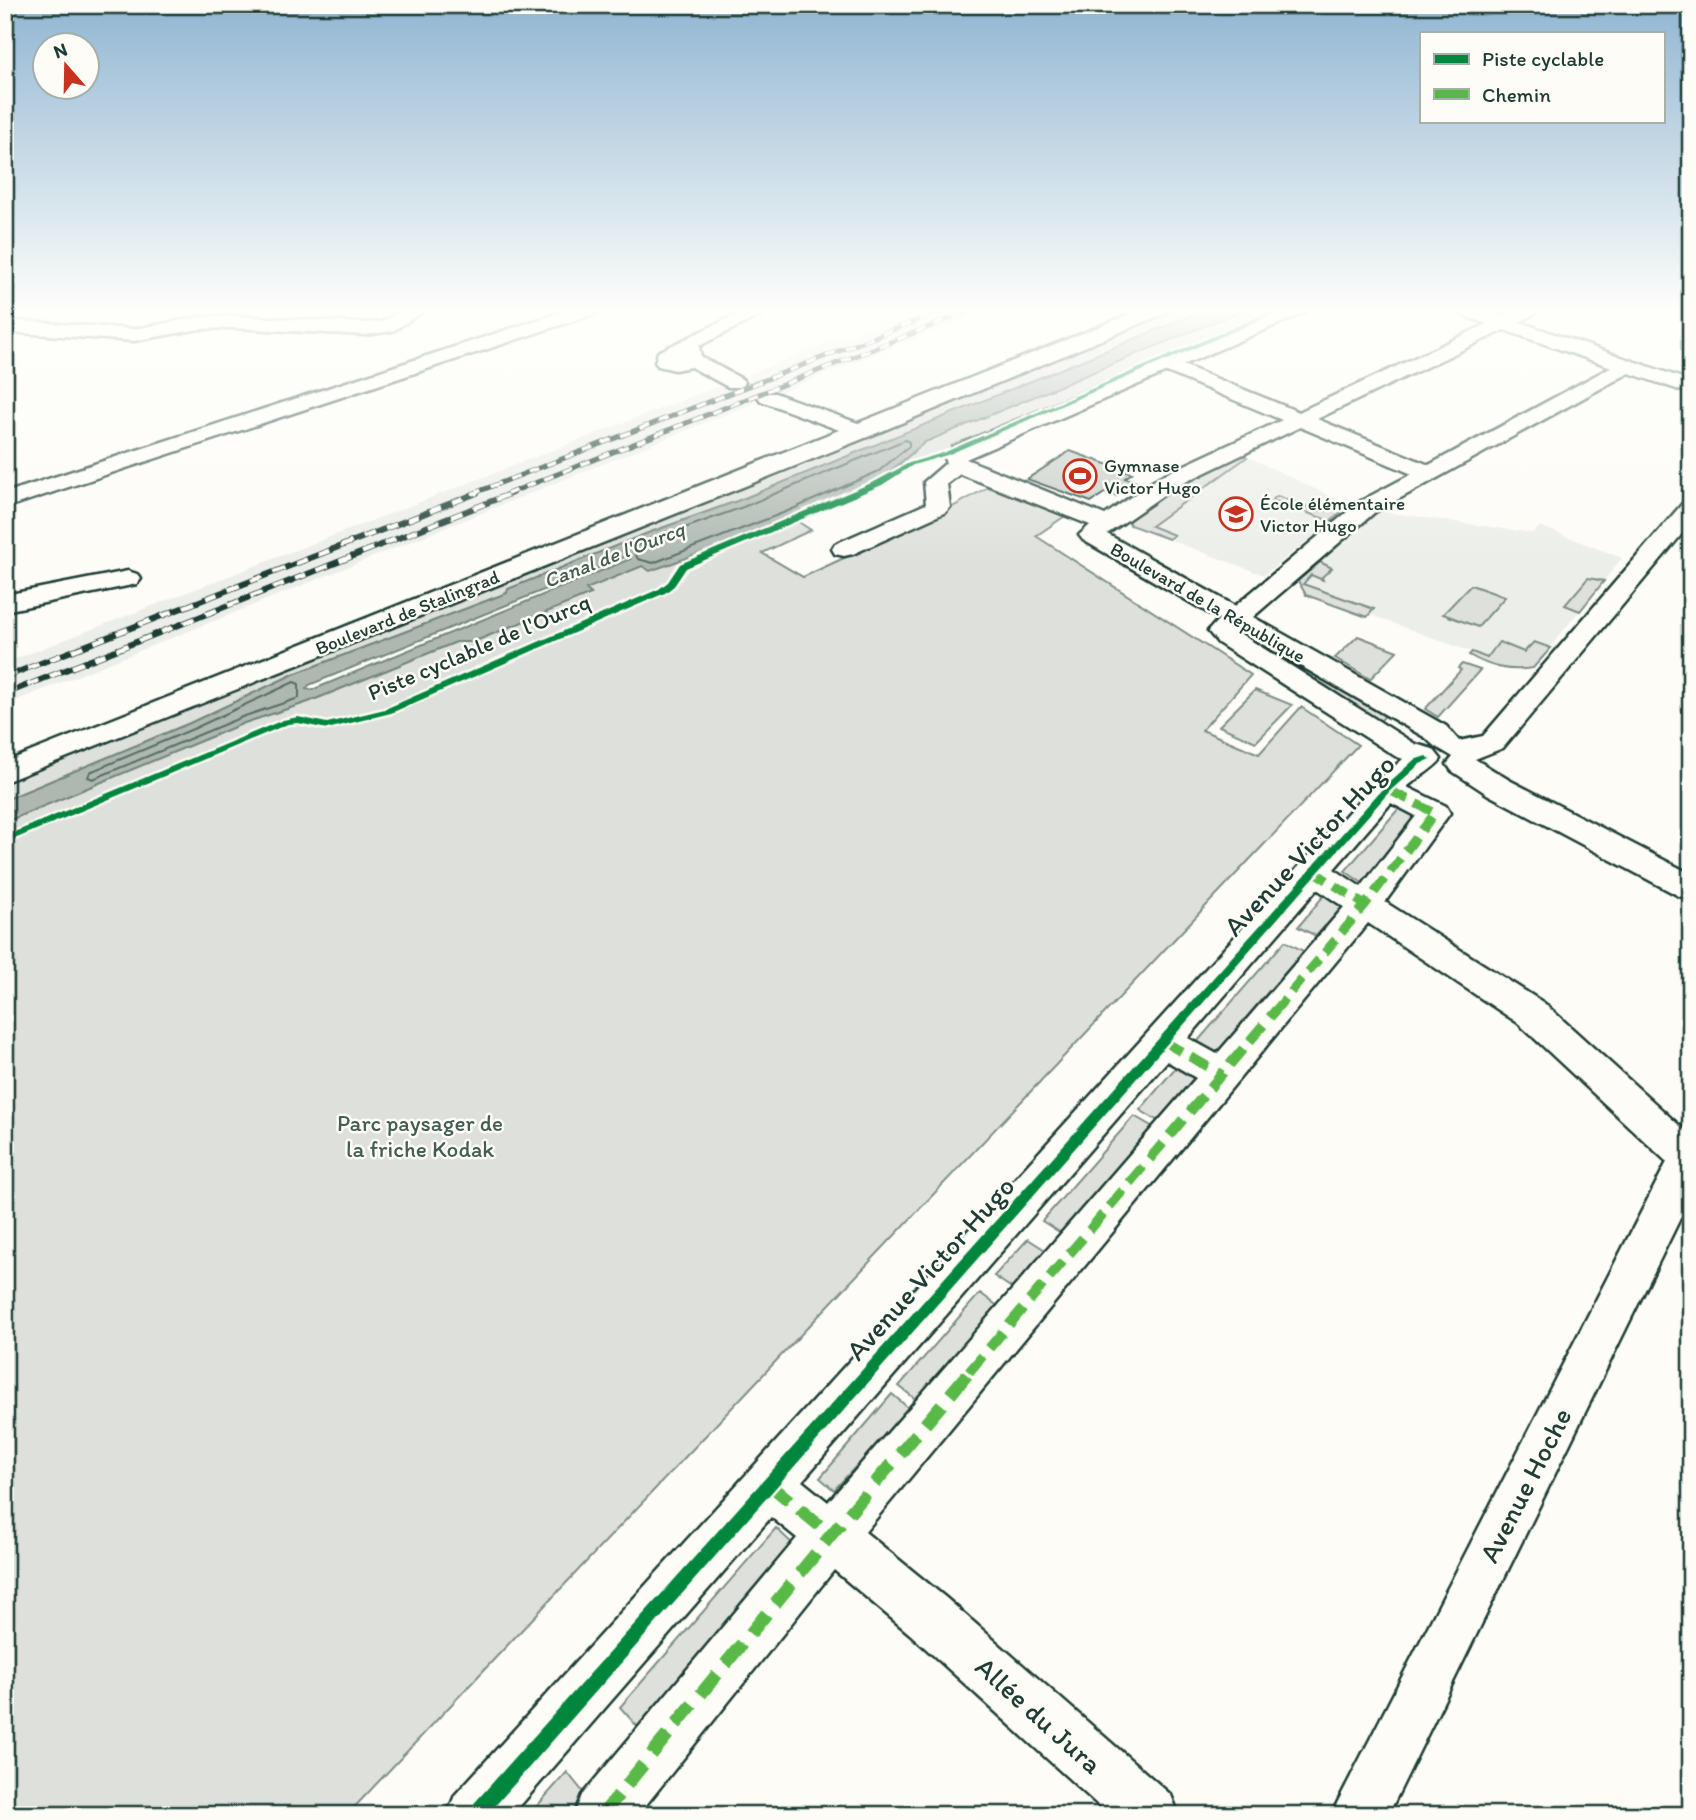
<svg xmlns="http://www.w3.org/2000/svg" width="1696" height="1820" viewBox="0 0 1696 1820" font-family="Itim,sans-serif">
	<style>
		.built { fill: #eceee9 }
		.green { fill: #dde0db; stroke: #7e8e88; stroke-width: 2 }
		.water { fill: #aeb8b1; stroke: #75877f; stroke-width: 2; fill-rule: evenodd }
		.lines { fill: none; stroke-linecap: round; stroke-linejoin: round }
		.shore { stroke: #586e66; stroke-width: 2 }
		.building { fill: #c6cdc7; stroke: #1f3d34; stroke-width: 2 }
		.minor-casing { stroke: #1f3d34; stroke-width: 5 }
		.minor { fill: #fdfcf7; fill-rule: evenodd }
		.rail-far1-casing { stroke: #1f3d34; stroke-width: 5 }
		.rail-casing { stroke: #1f3d34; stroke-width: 6 }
		.rail-far1 { stroke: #fdfcf7; stroke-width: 3.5; stroke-dasharray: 10; stroke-linecap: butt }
		.rail { stroke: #fdfcf7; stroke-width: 4.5; stroke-dasharray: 12; stroke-linecap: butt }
		.quiet-far2 { stroke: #58b947; stroke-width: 9; stroke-dasharray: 17 9; stroke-linecap: butt }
		.quiet-far1 { stroke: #58b947; stroke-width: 10; stroke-dasharray: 21 10; stroke-linecap: butt }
		.quiet { stroke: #58b947; stroke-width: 13; stroke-dasharray: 26 13; stroke-linecap: butt }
		.cycleway-casing { stroke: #fdfcf7; stroke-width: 5 }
		.cycleway { fill: #00873e; fill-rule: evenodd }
		.labels { text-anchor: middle; stroke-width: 5; stroke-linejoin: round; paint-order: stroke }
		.far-poi-label { font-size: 19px; fill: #1f3d34; stroke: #fdfcf7; text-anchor: start }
		.far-street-label { font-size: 19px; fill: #1f3d34; stroke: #fdfcf7 }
		.far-water-label { font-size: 21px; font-style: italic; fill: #435c53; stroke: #fdfcf7 }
		.street-label { font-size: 23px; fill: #1f3d34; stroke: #fdfcf7 }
		.park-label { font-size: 23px; fill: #455e55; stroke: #fdfcf7 }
		.near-street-label { font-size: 28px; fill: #1f3d34; stroke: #fdfcf7 }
	</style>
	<rect width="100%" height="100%" fill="#fdfcf7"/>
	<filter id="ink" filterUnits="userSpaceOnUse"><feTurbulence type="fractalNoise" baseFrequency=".0143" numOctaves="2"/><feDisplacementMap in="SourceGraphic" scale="14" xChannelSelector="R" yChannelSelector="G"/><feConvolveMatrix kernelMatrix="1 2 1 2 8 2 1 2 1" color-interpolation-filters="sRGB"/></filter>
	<g filter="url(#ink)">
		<g class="built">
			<polygon points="917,309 988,309 5,705 5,663"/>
			<polygon points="1240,453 1351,506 1264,575 1130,525"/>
			<polygon points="1378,511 1533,533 1540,526 1622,558 1533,668 1520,670 1303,590 1298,581"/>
		</g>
		<g class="green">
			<polygon points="1176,309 1208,309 740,500 648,533 509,589 507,593 294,674 190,723 5,800 5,781"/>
			<polygon points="1245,309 1288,309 945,454 897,466 925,442"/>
			<polygon points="1240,453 1247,457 1151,526 1174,535 1169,539 1130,525 1127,518 1172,485"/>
			<polygon points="988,487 1065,516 1036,536 1251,675 1202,730 1259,754 1301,707 1358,745 347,1815 5,1815 5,822 244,723 308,702 456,642 473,642 591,594 585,589 642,566 704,552 791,517 811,530 762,553 803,577 947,510"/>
			<polygon points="1277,496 1311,508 1310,510 1326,511 1338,504 1345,506 1342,508 1345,509 1330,521 1272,500"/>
			<polygon points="1320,562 1332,568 1322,577 1323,580 1311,575 1303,584 1374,609 1367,617 1306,595 1298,581"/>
			<polygon points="1588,578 1604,581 1580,611 1565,605"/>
			<polygon points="1471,585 1505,597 1478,627 1443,614"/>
			<polygon points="1358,636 1397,651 1370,679 1335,658"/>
			<path d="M 1499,642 L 1524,652 L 1534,642 L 1551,648 L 1533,668 C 1509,672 1490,667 1469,655 L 1472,652 L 1487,658 Z"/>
			<polygon points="1462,664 1480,670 1438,717 1425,709 1461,670 1458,668"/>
			<polygon points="1323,673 1389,711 1376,726 1310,685"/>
			<polygon points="1255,690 1292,705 1256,742 1219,726"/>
			<polygon points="1400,807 1417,815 1369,873 1376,877 1368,887 1345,871"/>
			<polygon points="1325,894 1347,910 1332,929 1325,926 1316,936 1298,927"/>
			<polygon points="1285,941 1303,951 1299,958 1305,961 1282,989 1274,985 1234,1032 1241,1037 1224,1058 1197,1042"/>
			<polygon points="1176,1067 1194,1078 1158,1121 1140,1110"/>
			<polygon points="1134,1116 1153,1127 1080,1215 1072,1240 1042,1221"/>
			<polygon points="1028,1239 1050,1253 1016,1291 994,1276"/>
			<polygon points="980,1293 1010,1315 919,1402 899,1386"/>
			<polygon points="892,1394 912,1411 864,1468 858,1464 834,1490 820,1478"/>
			<polygon points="776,1528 797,1548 650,1741 620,1707"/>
			<polygon points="567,1772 587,1797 589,1815 529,1815"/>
		</g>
		<path class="water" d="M 1208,309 L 1245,309 L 925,442 L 883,477 L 704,552 L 650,571 L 642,566 L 586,589 L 591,594 L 473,642 L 456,642 L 308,702 L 244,723 L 5,822 L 5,800 L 190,723 L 294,674 L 507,593 L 508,589 L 648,533 L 740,500 ZM 625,557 L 630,559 L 312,690 L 306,689 L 309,685 Z"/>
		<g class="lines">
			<g class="shore">
				<polygon points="905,440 909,442 909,446 879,471 788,511 653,563 638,559 633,550 635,546 743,507"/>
				<polygon points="294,682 299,684 299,698 242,717 93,779 88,777 90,772 193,729"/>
			</g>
		</g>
		<polygon class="building" points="1070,451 1132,473 1125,478 1136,482 1116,496 1106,492 1091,502 1027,479"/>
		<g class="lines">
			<defs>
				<g id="minor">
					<polygon points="404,309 427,309 393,331 365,335 234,328 200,329 134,341 5,332 5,320 134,329 200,317 234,316 365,323 382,322"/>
					<polygon points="571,309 600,309 597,313 5,508 5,493"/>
					<polygon points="748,309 773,309 699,346 701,357 742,379 745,383 742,387 728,387 691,367 675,370 658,366 655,362 658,352"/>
					<polygon points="1143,309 1169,309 1166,313 870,436 5,782 5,762 839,430 761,401 758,397 761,393 775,393 858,423"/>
					<path d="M 1281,309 L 1307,309 L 1304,313 L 1183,365 L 1299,412 L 1487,324 L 1457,313 L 1454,309 L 1482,309 L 1502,316 L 1517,309 L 1542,309 L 1520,322 L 1691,381 L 1691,394 L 1629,373 L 1375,512 L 1253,617 L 1446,726 L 1459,741 L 1483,736 L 1683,503 L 1691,501 L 1691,523 L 1503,748 L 1475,759 L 1509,780 L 1691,874 L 1691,899 L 1679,896 L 1487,794 L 1452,771 L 1447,764 L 1453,757 C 1443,750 1436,749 1426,738 L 1238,630 L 1236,631 L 1415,744 L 1433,749 L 1441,759 C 1436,767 1416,779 1407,787 L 1446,806 L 1450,813 L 1385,902 L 1544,1003 L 1691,1136 L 1691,1196 L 1388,1815 L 1331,1815 L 1667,1162 L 1518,1023 L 1368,923 L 865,1532 L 946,1598 L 1171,1795 L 1179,1815 L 1109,1815 L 910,1634 L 834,1570 L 638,1815 L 574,1815 L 582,1795 L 797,1538 L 771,1517 L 512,1815 L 447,1815 L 455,1795 L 1302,863 L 1376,782 L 1403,759 L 1395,756 L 1218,643 L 1208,631 L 1219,619 L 1083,540 L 1079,535 L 1090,525 L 960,474 L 947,484 L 950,507 L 946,512 L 853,554 L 844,556 L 835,554 L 832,549 L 835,544 L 926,504 L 924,482 L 946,463 L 944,458 L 953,447 ZM 1504,330 L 1611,367 L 1429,465 L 1317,419 ZM 1167,372 L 1282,420 L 1159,477 L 1105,515 L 966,459 ZM 1300,427 L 1412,474 L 1359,502 L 1235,606 L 1107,534 L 1175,487 ZM 1391,803 L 1416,816 L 1361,887 L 1334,869 ZM 1317,889 L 1344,907 L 1217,1054 L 1188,1038 ZM 1167,1061 L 1196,1078 L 828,1502 L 802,1481 Z"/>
					<polygon points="128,571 137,574 141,579 137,584 5,611 5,595"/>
				</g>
			</defs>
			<use href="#minor" class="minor-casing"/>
			<use href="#minor" class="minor"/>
			<defs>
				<g id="rail-far1">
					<polyline points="472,494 944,310"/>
					<polyline points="507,494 974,309"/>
				</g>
				<g id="rail">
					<polyline points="5,677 477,493"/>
					<polyline points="5,694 512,493"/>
				</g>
			</defs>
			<use href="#rail-far1" class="rail-far1-casing"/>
			<use href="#rail" class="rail-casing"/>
			<use href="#rail-far1" class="rail-far1"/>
			<use href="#rail" class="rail"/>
			<g class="quiet-far2">
				<polyline points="1313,871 1365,905"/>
				<polyline points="1274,1012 1365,905 1435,813 1387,789"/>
			</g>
			<g class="quiet-far1">
				<polyline points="1163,1041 1222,1075"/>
				<polyline points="969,1372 1276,1010"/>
			</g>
			<g class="quiet">
				<polyline points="769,1484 831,1535"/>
				<polyline points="602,1815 831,1535 971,1370"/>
			</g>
			<defs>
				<g id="cycleway">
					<polygon points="1276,309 1285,309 947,455 913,465 882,485 686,568 674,586 665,593 391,713 327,729 298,723 288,724 5,843 5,836 283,720 298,717 327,723 385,709 659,589 668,582 680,564 876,481 909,463 943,453"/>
					<polygon points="1426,756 1431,759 1420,764 1390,791 487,1815 466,1815 469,1809 1384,787 1414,760"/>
				</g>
			</defs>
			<use href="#cycleway" class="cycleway-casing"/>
			<use href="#cycleway" class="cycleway"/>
		</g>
	</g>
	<linearGradient id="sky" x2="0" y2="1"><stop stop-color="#91b6d2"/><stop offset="0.55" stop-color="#fefefb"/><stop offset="1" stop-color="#fefefb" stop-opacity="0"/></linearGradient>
	<rect width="1696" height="564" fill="url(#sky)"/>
	<defs>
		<symbol id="stadium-ring" viewBox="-11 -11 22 22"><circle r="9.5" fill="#fdfcf7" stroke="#c8321e" stroke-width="1.5"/><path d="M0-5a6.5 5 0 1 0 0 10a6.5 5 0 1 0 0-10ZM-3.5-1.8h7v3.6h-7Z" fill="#c8321e"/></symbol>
		<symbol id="school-ring" viewBox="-11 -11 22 22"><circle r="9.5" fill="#fdfcf7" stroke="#c8321e" stroke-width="1.5"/><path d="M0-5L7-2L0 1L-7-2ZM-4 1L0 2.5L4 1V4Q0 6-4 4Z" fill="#c8321e"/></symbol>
	</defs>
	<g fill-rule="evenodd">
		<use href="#stadium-ring" x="1061" y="457" width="38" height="38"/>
		<use href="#school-ring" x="1217" y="495" width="38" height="38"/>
	</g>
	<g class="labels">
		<g class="far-poi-label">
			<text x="1104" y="472">Gymnase<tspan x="1104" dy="22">Victor Hugo</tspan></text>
			<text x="1260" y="510">École élémentaire<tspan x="1260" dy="22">Victor Hugo</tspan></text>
		</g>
		<g class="far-street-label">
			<text transform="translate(1208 602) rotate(30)" y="7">Boulevard de la République</text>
			<text transform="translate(407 612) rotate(-22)" y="7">Boulevard de Stalingrad</text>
		</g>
		<g class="far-water-label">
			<text transform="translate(614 555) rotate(-21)" y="7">Canal de l'Ourcq</text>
		</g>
		<g class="street-label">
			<text transform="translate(479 647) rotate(-23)" y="8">Piste cyclable de l'Ourcq</text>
		</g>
		<g class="park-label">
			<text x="420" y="1131">Parc paysager de<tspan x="420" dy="26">la friche Kodak</tspan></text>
		</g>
		<g class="near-street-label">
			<text transform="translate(1309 845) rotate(-47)" y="10">Avenue Victor Hugo</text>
			<text transform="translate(930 1268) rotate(-48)" y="10">Avenue Victor Hugo</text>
			<text transform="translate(1525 1485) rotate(-63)" y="10">Avenue Hoche</text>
			<text transform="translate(1039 1715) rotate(42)" y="10">Allée du Jura</text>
		</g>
	</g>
	<rect width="1696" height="1820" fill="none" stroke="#fdfcf7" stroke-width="28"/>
	<rect x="14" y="14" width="1668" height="1792" fill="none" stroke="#1f3d34" stroke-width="2.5" filter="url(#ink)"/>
	<rect x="1420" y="32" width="245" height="91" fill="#fdfcf7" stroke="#a4b0a9" stroke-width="2"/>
	<rect x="1434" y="54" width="35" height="10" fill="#00873e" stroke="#a4b0a9" stroke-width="2"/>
	<text x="1482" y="66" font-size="21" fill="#1f3d34">Piste cyclable</text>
	<rect x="1434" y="89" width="35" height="10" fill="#58b947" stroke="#a4b0a9" stroke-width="2"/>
	<text x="1482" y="102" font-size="21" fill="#1f3d34">Chemin</text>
	<g transform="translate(66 66) rotate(340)"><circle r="33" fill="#fdfcf7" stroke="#a4b0a9" stroke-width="2"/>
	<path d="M0-5L12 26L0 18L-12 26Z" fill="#c8321e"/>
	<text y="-10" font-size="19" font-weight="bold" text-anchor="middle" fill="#1f3d34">N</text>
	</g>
</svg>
